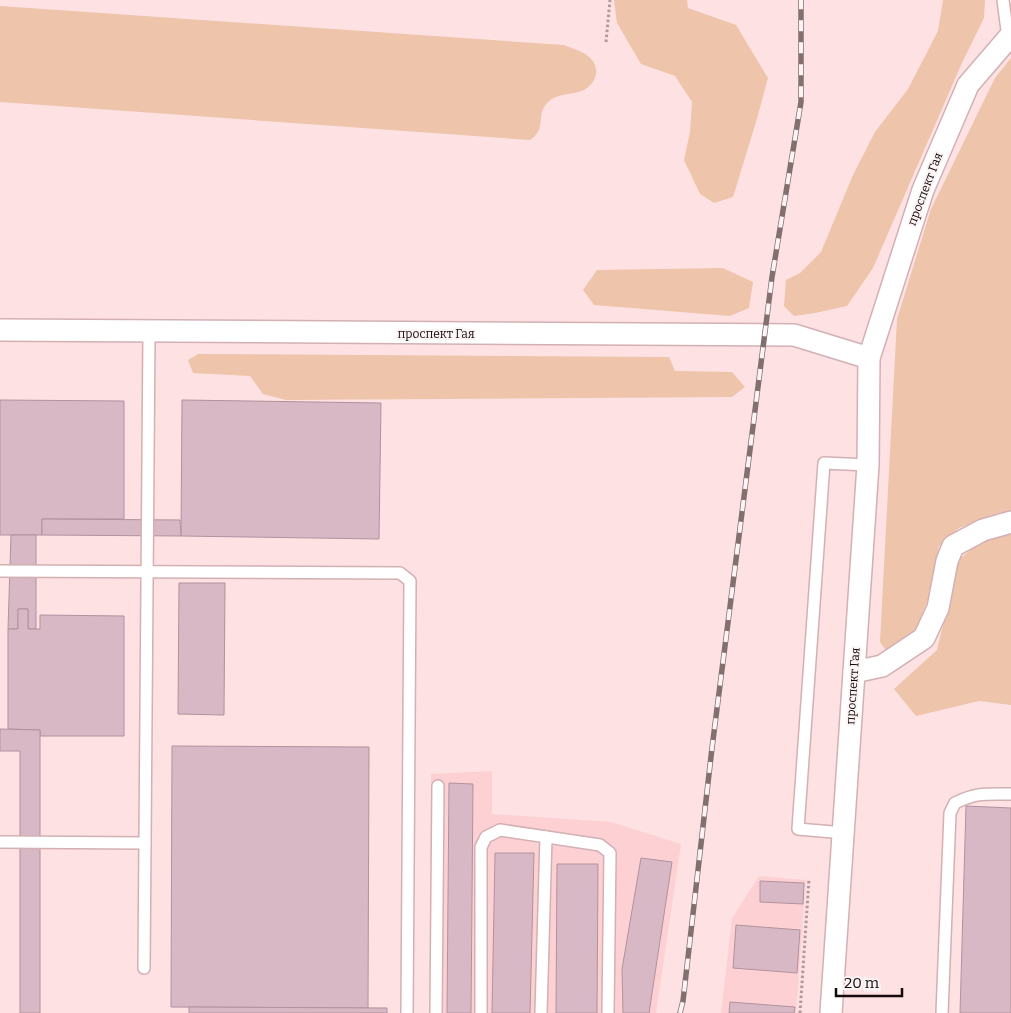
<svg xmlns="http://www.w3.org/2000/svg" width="1011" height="1013" viewBox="0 0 1011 1013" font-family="Bitter,serif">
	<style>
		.built { fill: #fdd1d4 }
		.green { fill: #eec4aa }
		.building { fill: #d8b8c4; stroke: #b0929d }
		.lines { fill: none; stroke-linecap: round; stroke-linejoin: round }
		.service-casing { stroke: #d3b0b3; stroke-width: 14 }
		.minor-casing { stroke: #d3b0b3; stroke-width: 24 }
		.path { stroke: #af999a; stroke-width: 3; stroke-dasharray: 2.5 2.5; stroke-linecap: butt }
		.service { stroke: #fff; stroke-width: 11 }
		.minor { stroke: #fff; stroke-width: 21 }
		.rail-casing { stroke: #826f70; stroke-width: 5.5 }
		.rail { stroke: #fbf4f4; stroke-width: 4; stroke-dasharray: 11; stroke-linecap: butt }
		.labels { text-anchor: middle; stroke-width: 4; stroke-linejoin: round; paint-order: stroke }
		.street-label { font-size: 12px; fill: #160a0b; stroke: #fbf4f4 }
	</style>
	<rect width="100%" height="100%" fill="#fde1e3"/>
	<g class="built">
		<polygon points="492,771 492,814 611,822 681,844 656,1013 430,1013 431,774"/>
		<polygon points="759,876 806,880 796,1013 721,1013 732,918"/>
	</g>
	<g class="green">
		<polygon points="614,0 687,0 688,8 736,25 768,78 756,122 733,197 714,203 700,194 684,160 690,132 692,102 675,76 641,64 617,23"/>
		<polygon points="943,0 985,0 984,18 961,65 873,268 847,306 815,313 794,316 784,306 786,280 800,273 821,252 853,175 875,132 908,89 938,31"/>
		<path d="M 0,6 L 564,45 C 576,50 594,54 596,69 C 597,73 595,77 594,80 C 584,99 560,89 547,103 C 538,113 543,122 538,132 C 536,135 533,138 530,140 L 0,102 Z"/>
		<polygon points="1011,58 1011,512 998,513 959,528 939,546 931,592 917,627 898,649 887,652 880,642 897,319 931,209 995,78"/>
		<polygon points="723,268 753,282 749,308 730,316 594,305 583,290 597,270"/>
		<polygon points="198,354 669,357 675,371 732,372 745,387 732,397 286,400 263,394 250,376 193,373 188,360"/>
		<polygon points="1011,531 1011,705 979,701 916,716 894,689 937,650 959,559 978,544"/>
	</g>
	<g class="building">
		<polygon points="0,400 124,401 124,519 42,519 42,535 0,535"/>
		<polygon points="182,400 381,403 379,539 181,536"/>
		<polygon points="42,519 180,520 181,536 42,535"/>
		<polygon points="11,535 36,535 36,629 28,629 28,609 18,609 18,629 8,629"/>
		<polygon points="179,583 225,583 224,715 178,714"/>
		<polygon points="18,609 28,609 28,629 40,629 40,615 124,616 124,736 40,736 40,730 8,729 8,629 18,629"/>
		<polygon points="0,729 40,730 40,1013 20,1013 20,751 0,751"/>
		<polygon points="172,746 369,747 368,1008 171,1007"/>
		<polygon points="449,783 473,784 471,1013 447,1013"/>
		<polygon points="966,806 1011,808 1011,1013 960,1013"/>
		<polygon points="495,853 534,853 530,1013 492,1013"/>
		<polygon points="641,858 672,862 649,1013 623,1013 622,969"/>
		<polygon points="557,864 598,864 597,1013 556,1013"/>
		<polygon points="760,881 804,883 803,904 760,902"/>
		<polygon points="736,925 800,930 797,973 733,968"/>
		<polygon points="730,1002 795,1007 794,1013 729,1013"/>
		<polygon points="189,1007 387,1008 387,1013 189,1013"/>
	</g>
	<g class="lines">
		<defs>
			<g id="service">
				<polyline points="1003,0 1008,38"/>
				<polyline points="0,571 400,573 410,581 407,1013"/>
				<polyline points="844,833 798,829 824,463 868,465"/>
				<polyline points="0,842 145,843"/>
				<polyline points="144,968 149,332"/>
				<polyline points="436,1013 438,786"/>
				<polyline points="481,1013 481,847 486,837 500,830 600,845 610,853 608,1013"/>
				<polyline points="541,1013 546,837"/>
				<path d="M 942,1013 L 950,813 L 955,803 C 977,792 987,794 1011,794"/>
			</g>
			<g id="minor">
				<polyline points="0,330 794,335 869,358"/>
				<polyline points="854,672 882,666 924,638 938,608 947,561 953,546 983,530 1011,522"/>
				<polyline points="831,1013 868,465 869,358 923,190 968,85 1011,35"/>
			</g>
		</defs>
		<use href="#service" class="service-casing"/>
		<use href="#minor" class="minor-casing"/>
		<g class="path">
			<polyline points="606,42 610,0"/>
			<polyline points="800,1013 809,879"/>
		</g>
		<use href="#service" class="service"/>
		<use href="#minor" class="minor"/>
		<defs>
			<polyline id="rail" points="680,1013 683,1001 712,748 772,277 801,102 801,0"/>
		</defs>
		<use href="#rail" class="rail-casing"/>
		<use href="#rail" class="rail"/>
	</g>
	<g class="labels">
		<g class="street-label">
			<text transform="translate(925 189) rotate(-69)" y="4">проспект Гая</text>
			<text x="436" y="338">проспект Гая</text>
			<text transform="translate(853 686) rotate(-86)" y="4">проспект Гая</text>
		</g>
	</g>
	<path d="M836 988v8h66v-8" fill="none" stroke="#160a0b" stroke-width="2.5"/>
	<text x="844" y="988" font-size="15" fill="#160a0b" stroke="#fbf4f4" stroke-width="4" paint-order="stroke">20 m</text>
</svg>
